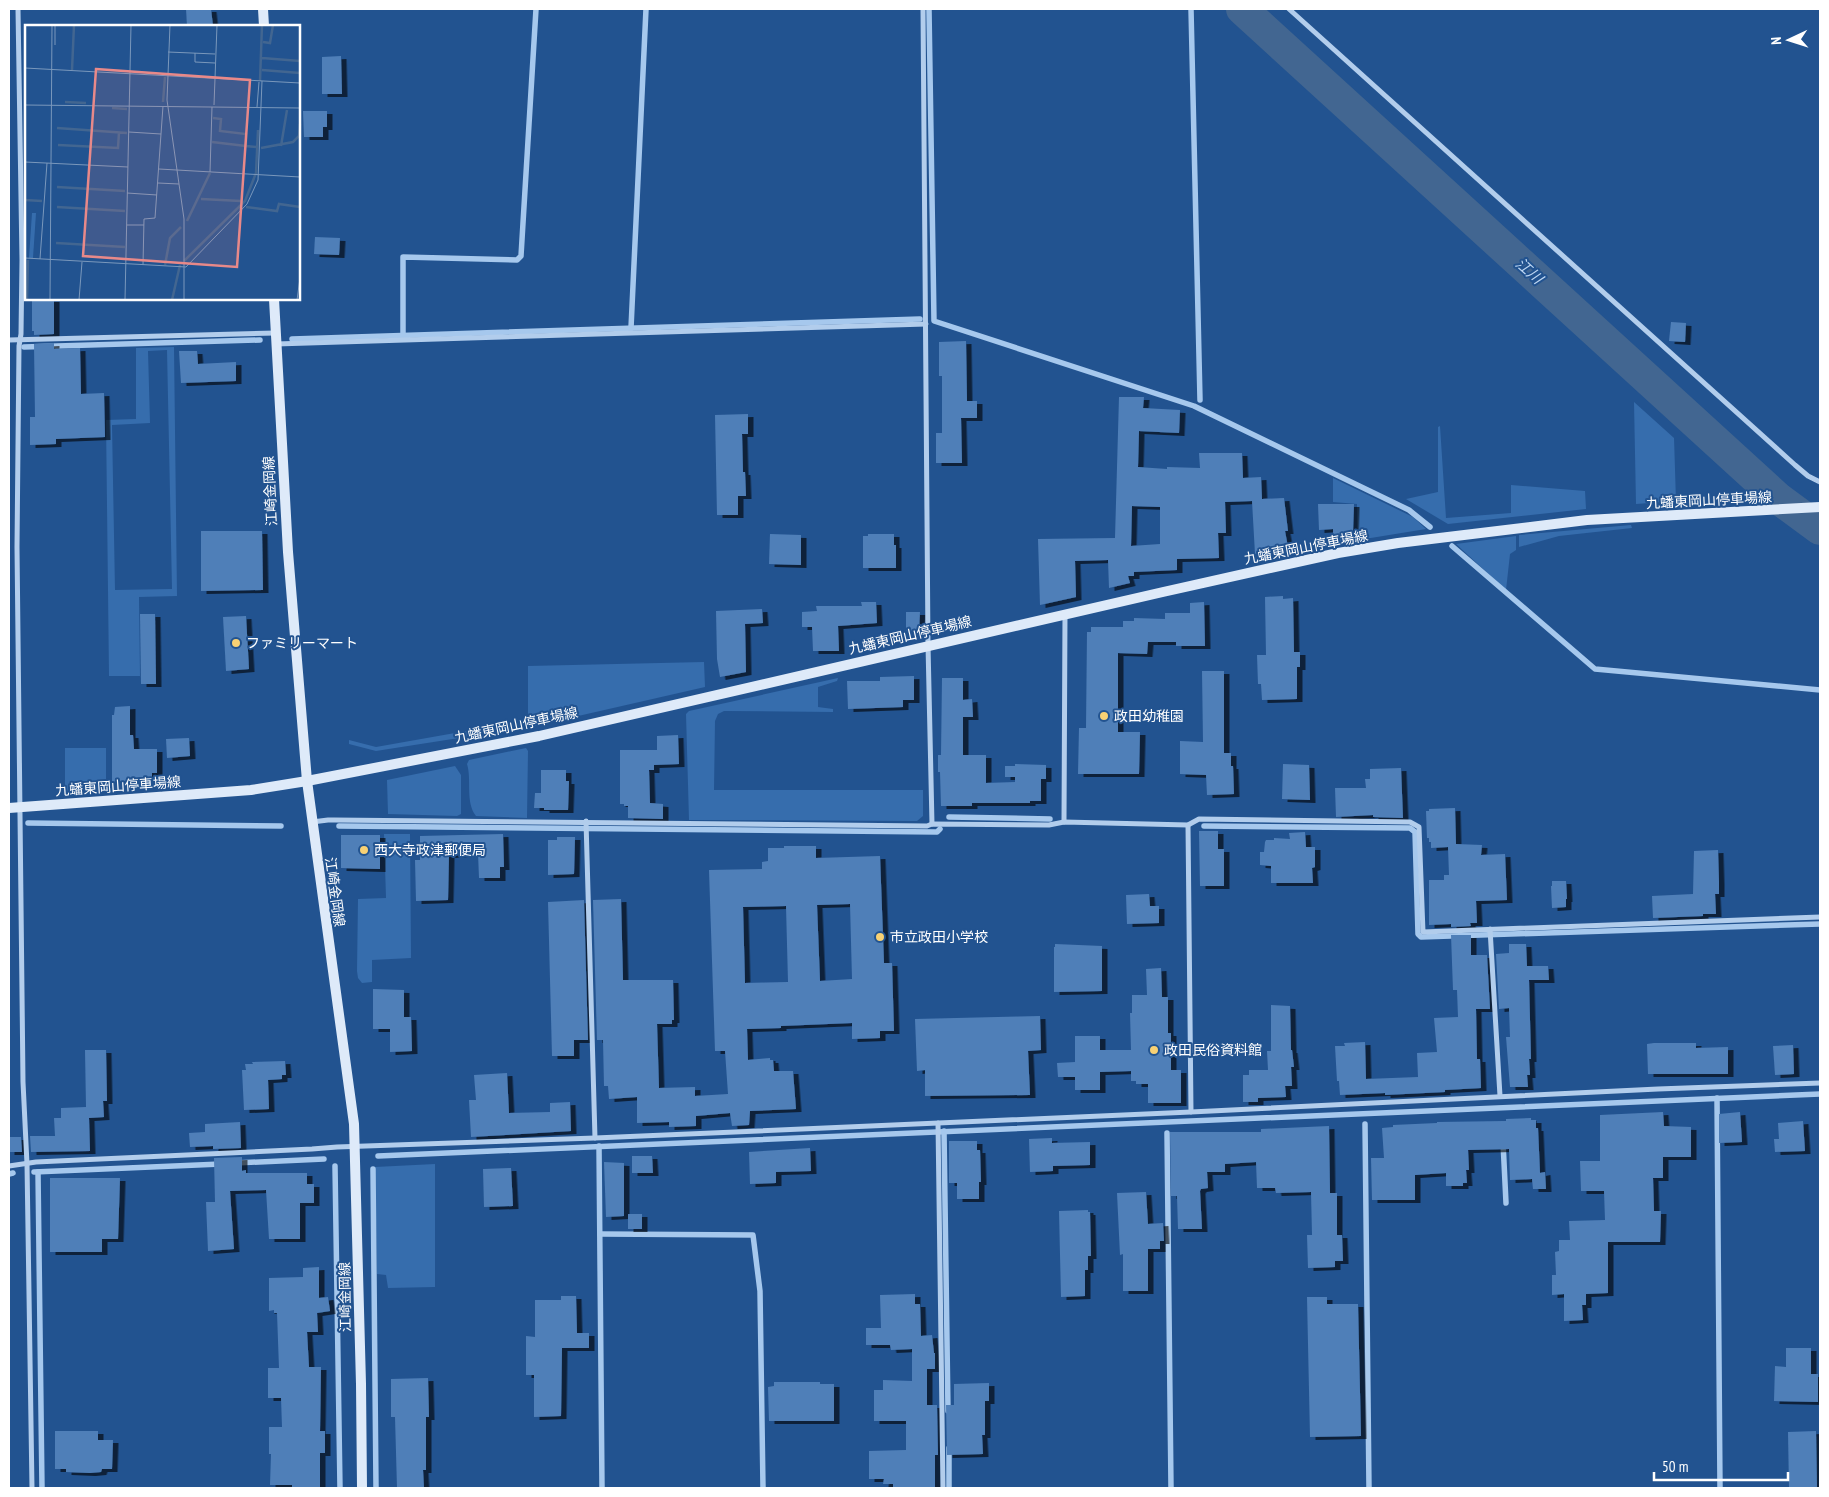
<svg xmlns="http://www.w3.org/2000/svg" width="1829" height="1497" viewBox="0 0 1829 1497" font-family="'PT Sans Narrow','Noto Sans JP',sans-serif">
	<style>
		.green { fill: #366dad; fill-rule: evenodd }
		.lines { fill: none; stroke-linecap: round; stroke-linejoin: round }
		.stream { stroke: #a6c8ed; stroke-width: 5.5 }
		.river { stroke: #426691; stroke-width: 32 }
		.building { fill: #4f7fb8; fill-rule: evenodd; filter: url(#shadow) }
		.minor { stroke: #b2cdec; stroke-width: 5 }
		.secondary { stroke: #deeaf9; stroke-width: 10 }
		.poi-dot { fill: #f8d174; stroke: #225390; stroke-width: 2 }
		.labels { text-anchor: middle; stroke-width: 4; stroke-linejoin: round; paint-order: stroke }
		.street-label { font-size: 14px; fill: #fff; stroke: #225390 }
		.poi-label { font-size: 14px; fill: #fff; stroke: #225390; text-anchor: start }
		.water-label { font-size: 15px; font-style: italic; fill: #bed7f3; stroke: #225390 }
		.inset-river { fill: none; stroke: #426691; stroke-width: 2.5 }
		.inset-road { fill: none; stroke: #7a98bc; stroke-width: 1 }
		.view { fill: #e88989; fill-opacity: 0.15; stroke: #e88989; stroke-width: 2.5 }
		.inset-edge { fill: none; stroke: #fff; stroke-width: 2.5 }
	</style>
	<defs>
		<filter id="shadow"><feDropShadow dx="5.5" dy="3" stdDeviation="0" flood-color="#0009"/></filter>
	</defs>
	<rect width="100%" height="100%" fill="#225390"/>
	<g class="green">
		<path d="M 174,347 L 177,596 L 139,597 L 140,676 L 109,676 L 106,420 L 136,419 L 136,348 ZM 167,350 L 172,589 L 115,590 L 112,425 L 150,423 L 148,351 Z"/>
		<polygon points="1634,402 1674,438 1676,501 1636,504"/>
		<polygon points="1440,426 1446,518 1511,513 1511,485 1585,491 1586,509 1448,524 1406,499 1438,492 1438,427"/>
		<polygon points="1333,478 1413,517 1426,529 1334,544 1333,537 1357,532 1357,504 1333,502"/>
		<polygon points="1631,525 1632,528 1559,536 1519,547 1519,535"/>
		<polygon points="1516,536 1516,550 1510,554 1506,590 1456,544"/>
		<polygon points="704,662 705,687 530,727 376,751 349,744 349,740 376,747 528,720 528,666"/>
		<polygon points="838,678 837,681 818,687 818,707 833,709 833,712 724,711 718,714 715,721 714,790 923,790 923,816 917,821 689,820 686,714 689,711"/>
		<polygon points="65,748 106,748 106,786 65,793"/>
		<path d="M 526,748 L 528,751 L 527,818 L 476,816 C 465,802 472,780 467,764 L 469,760 Z"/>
		<polygon points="455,766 461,775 461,814 457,816 388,814 387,780"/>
		<polygon points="384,834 410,834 411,958 372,960 372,982 362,983 358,978 357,971 358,899 386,898"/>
		<polygon points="435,1164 435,1287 388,1288 386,1275 377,1274 375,1167"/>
	</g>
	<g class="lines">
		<g class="stream">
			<polyline points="929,9 934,321 1194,406 1409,510 1430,527"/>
			<polyline points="1191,9 1200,400"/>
			<polyline points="631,328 646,9"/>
			<polyline points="403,335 403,257 517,260 521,256 536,9"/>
			<polyline points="292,339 920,319"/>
			<polyline points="24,347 260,340"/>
			<polyline points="1452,546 1595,669 1820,690"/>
			<polyline points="949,817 1050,819"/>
			<polyline points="28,823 281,826"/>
			<polyline points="339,826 937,832 940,829"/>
			<polyline points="1204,826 1410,828 1415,832 1418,934 1421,937 1820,924"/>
			<polyline points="1717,1098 1720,1488"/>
			<polyline points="1365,1124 1369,1488"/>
			<polyline points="944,1131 948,1411"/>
			<polyline points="1167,1133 1171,1488"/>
			<polyline points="1503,1142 1506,1203"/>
			<polyline points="599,1146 602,1488"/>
			<polyline points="378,1156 1820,1094"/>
			<polyline points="235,1163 324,1159"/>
			<polyline points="335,1166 340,1488"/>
			<polyline points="373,1169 376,1488"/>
			<polyline points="34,1172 221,1164"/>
			<polyline points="38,1172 42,1488"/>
			<polyline points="9,1174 13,1173"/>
			<polyline points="600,1234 753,1235 760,1291 763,1488"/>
			<polyline points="949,1448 949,1488"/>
		</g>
		<polyline class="river" points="1242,9 1779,499 1820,529"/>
	</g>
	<g class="building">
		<polygon points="186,9 211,9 213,26 187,26"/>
		<polygon points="341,56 342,94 322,94 322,57"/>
		<polygon points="303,111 327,111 327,127 323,127 323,137 304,137"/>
		<polygon points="315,237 340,238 339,255 314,254"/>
		<polygon points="32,299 54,299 54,334 34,335 34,331 32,331"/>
		<polygon points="1671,322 1686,323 1685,342 1669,341"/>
		<polygon points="966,341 967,401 977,401 977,418 961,418 962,463 936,463 936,433 942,433 942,376 939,376 939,342"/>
		<polygon points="54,343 54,349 80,348 81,394 104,393 105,437 56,439 56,444 30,445 30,417 35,417 34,344"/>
		<polygon points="179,351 197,351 198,364 236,362 236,381 181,383"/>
		<path d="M 1119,397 L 1144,397 L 1143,408 L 1180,410 L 1179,433 L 1139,431 L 1138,467 L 1167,469 L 1167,467 L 1200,468 L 1199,453 L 1242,453 L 1243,478 L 1261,477 L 1262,499 L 1284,498 L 1288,531 L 1285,531 L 1288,547 L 1255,554 L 1252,501 L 1225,502 L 1226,533 L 1218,533 L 1219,558 L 1177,559 L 1177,570 L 1134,572 L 1134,576 L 1128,576 L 1130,583 L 1109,588 L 1108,560 L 1075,561 L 1076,597 L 1040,605 L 1038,539 L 1115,538 ZM 1132,506 L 1160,507 L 1160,544 L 1131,546 Z"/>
		<polygon points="748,414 748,434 742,434 743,472 745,472 746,496 738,496 738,515 717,515 715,415"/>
		<polygon points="1318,504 1354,504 1353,532 1333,536 1333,529 1319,530"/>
		<polygon points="201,531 262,531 263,590 201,591"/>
		<polygon points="770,534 801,535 801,565 769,564"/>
		<polygon points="868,534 894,534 894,545 896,545 896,568 863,568 863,536 868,536"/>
		<polygon points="1283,596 1283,599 1293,598 1294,652 1300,652 1300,667 1297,667 1297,699 1262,700 1261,684 1258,684 1257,655 1266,655 1265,597"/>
		<polygon points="861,602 876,602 877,623 838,626 839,651 813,651 812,627 802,627 802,612 817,611 816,606 862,606"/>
		<polygon points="1204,602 1205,646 1176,646 1176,642 1148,642 1147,654 1118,653 1118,732 1140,732 1139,774 1078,774 1079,728 1086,728 1087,632 1091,632 1091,627 1123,627 1123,621 1134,621 1134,618 1165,619 1165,613 1190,613 1190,603"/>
		<polygon points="762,609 763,623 745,624 746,672 720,677 717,659 716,611"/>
		<polygon points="906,612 920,612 919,631 906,631"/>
		<polygon points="140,614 155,614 156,684 141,684"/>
		<polygon points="246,616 249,669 226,671 223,617"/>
		<polygon points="1202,671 1224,671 1224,753 1231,753 1231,766 1233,766 1234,794 1207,795 1206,775 1180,774 1180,741 1203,742"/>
		<polygon points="914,676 914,700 903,700 903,707 848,709 847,681 880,681 880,677"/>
		<polygon points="942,678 963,678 963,700 972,699 973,717 963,717 963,755 986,755 986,783 1015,782 1015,777 1005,777 1005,766 1015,766 1015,764 1046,765 1046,779 1041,779 1041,801 1030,801 1030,803 972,803 972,806 941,806 940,772 938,772 938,755 941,755"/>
		<polygon points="130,706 130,735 133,735 134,749 157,749 157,773 152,773 152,778 126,778 127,781 112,782 112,715 114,715 115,707"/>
		<polygon points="678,735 679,764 654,765 654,770 649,770 650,803 663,804 663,819 628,818 628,806 624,806 624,804 620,804 620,750 657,750 657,736"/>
		<polygon points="189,738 190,756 167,758 166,739"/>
		<polygon points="1283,764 1309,765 1310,800 1282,799"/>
		<polygon points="1401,768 1403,818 1373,817 1373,815 1336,817 1335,788 1366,788 1365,779 1370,779 1370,769"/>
		<polygon points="541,770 566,770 566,781 569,781 568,810 544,810 544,808 534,808 535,793 541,793"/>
		<polygon points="1455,808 1456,844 1482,845 1481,855 1505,854 1507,900 1476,901 1477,923 1470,923 1471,926 1451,927 1451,924 1429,925 1429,880 1444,880 1444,875 1449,875 1448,847 1431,848 1431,842 1429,842 1429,838 1427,838 1426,811 1429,811 1429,809"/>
		<polygon points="1199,831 1218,831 1218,849 1224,849 1224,886 1200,886"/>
		<polygon points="1305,832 1306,847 1315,847 1315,867 1312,868 1313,883 1271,883 1271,866 1260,865 1260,852 1264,852 1265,842 1266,840 1274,840 1274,838 1290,839 1289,833"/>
		<polygon points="503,834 504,867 500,867 500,878 479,878 478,853 449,855 448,900 416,901 415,860 420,860 420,836"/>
		<polygon points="341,835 380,835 380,869 341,868"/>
		<polygon points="557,837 575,837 574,874 548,875 548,840 557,840"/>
		<path d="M 784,846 L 816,846 L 816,858 L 880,856 L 884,963 L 892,963 L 894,1031 L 880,1031 L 880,1038 L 852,1039 L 852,1023 L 781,1026 L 781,1028 L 747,1029 L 748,1060 L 770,1058 L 770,1060 L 773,1060 L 774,1071 L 793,1071 L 796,1109 L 750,1111 L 749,1125 L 732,1126 L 730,1113 L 696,1116 L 696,1126 L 669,1127 L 669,1122 L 637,1123 L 637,1097 L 609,1099 L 608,1086 L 604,1086 L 603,1040 L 597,1040 L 593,900 L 621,899 L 623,980 L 673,980 L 674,1020 L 672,1020 L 672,1024 L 657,1024 L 659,1088 L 695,1087 L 695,1096 L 728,1094 L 725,1051 L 715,1051 L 709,870 L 762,869 L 762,862 L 768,861 L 768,848 L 784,848 ZM 850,904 L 852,979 L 820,981 L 817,905 ZM 786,906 L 788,982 L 745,983 L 743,907 Z"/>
		<polygon points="1718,850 1719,882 1719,894 1715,894 1716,914 1703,914 1703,916 1653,918 1652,896 1693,894 1694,851"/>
		<polygon points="1552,881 1566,881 1567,899 1566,899 1566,907 1552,908 1551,886 1552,886"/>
		<polygon points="1149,894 1150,906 1159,906 1159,923 1127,924 1126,895"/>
		<polygon points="584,900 588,1040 574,1040 574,1056 552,1056 548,902"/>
		<polygon points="1451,935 1471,935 1471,955 1487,955 1490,1009 1476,1009 1477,1059 1480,1059 1481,1088 1445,1090 1445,1092 1385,1095 1385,1093 1340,1095 1339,1081 1337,1081 1335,1046 1345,1046 1344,1043 1365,1042 1366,1079 1418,1077 1417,1053 1437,1052 1434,1018 1458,1017 1457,990 1453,990"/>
		<polygon points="1055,944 1102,946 1102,991 1054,992 1054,947 1055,947"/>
		<polygon points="1509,944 1526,944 1527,966 1548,966 1549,980 1529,980 1531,1059 1529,1059 1530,1075 1527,1075 1528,1087 1510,1087 1506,1037 1510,1037 1509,1008 1499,1009 1496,954 1509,953"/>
		<polygon points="1161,968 1162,997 1168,997 1168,1033 1171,1033 1171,1070 1181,1070 1181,1103 1148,1103 1148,1084 1136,1084 1136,1081 1131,1081 1131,1071 1100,1072 1100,1090 1075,1090 1075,1077 1058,1077 1057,1063 1075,1062 1075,1036 1100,1036 1100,1050 1131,1050 1130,1013 1132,1013 1132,995 1147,995 1146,969"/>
		<polygon points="373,989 404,990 404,1017 411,1017 412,1051 390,1052 390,1029 373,1029"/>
		<polygon points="1271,1005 1290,1006 1291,1050 1292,1050 1294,1067 1291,1067 1292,1086 1285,1086 1286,1097 1258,1098 1258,1102 1243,1102 1243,1075 1249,1075 1249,1070 1268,1070 1267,1051 1271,1051"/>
		<polygon points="1040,1016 1041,1050 1028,1051 1030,1095 925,1096 925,1070 917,1071 915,1019"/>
		<polygon points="1654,1043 1696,1043 1696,1048 1728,1047 1728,1074 1648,1074 1647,1044"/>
		<polygon points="1793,1045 1794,1074 1775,1075 1773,1046"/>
		<polygon points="85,1050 106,1050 107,1101 103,1101 104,1117 89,1118 90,1151 31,1152 30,1136 55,1136 54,1118 61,1118 61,1108 86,1107"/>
		<polygon points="285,1061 286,1075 282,1075 282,1079 268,1080 269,1109 244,1110 242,1070 246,1070 245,1064 253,1064 252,1062"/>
		<polygon points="507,1073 509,1113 550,1112 550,1103 570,1102 571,1131 471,1137 469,1100 476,1100 474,1075"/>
		<polygon points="1663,1112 1664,1126 1691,1127 1691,1157 1663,1157 1663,1178 1653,1178 1654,1211 1661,1211 1660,1242 1608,1242 1608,1293 1586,1294 1586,1305 1582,1305 1583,1320 1564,1321 1564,1294 1552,1295 1552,1275 1556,1275 1555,1252 1559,1251 1559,1240 1570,1240 1569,1221 1605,1220 1604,1191 1581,1191 1580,1161 1600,1161 1600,1115"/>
		<polygon points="1740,1112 1742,1142 1719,1143 1719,1114"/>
		<polygon points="1531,1118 1531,1120 1536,1120 1536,1128 1538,1128 1540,1173 1545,1172 1546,1189 1533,1189 1532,1179 1510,1180 1509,1149 1468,1150 1469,1170 1466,1170 1467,1183 1463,1183 1463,1186 1446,1186 1446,1173 1415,1175 1415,1200 1372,1200 1371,1158 1384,1158 1382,1128 1393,1127 1393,1125 1437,1123 1437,1122 1506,1121 1506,1119"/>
		<polygon points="1803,1121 1805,1151 1775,1152 1774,1139 1779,1139 1778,1123"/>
		<polygon points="240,1122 241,1148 213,1149 213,1146 190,1147 189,1133 205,1132 205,1124"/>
		<polygon points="1329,1126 1330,1193 1337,1193 1337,1235 1342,1235 1343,1261 1335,1261 1335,1267 1308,1268 1307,1235 1312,1235 1311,1192 1276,1193 1275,1188 1257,1188 1256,1162 1225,1164 1225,1172 1207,1172 1208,1188 1201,1189 1200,1191 1202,1229 1178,1229 1177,1196 1171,1196 1170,1132 1261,1132 1261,1129"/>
		<polygon points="9,1137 21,1137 22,1152 9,1152"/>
		<polygon points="1052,1138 1052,1143 1090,1142 1090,1165 1053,1166 1053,1171 1030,1172 1029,1139"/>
		<polygon points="949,1141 977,1141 977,1150 980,1150 981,1182 979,1182 979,1199 957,1199 957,1183 949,1183"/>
		<polygon points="810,1148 811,1171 776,1172 776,1183 750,1184 749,1152"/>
		<polygon points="632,1156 652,1156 653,1173 632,1173"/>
		<polygon points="242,1157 242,1171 246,1170 246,1173 307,1173 307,1184 314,1184 314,1203 300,1203 300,1239 269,1239 266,1190 230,1191 234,1249 208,1251 206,1202 215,1202 214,1158"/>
		<polygon points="604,1162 624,1163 624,1216 606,1217"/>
		<polygon points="511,1168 513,1206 484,1207 483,1169"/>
		<polygon points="50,1178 120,1178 118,1239 102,1239 102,1252 50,1252"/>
		<polygon points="1146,1192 1148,1224 1163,1223 1164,1241 1160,1241 1160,1249 1148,1249 1148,1291 1123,1291 1123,1254 1120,1255 1117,1193"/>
		<polygon points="1088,1210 1088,1212 1090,1212 1091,1256 1088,1256 1088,1270 1085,1270 1085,1296 1061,1297 1059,1211"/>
		<rect x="628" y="1214" width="14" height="15"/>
		<polygon points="319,1267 319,1298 328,1297 330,1311 317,1313 318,1332 307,1332 309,1367 321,1367 320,1431 325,1431 325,1453 320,1453 320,1488 292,1488 292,1485 270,1485 271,1454 269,1454 269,1427 282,1427 281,1398 268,1398 268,1368 279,1368 277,1313 274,1313 274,1310 269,1311 269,1278 303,1277 303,1268"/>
		<polygon points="915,1294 915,1304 920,1304 921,1336 932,1335 934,1353 935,1353 935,1369 927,1369 927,1405 937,1405 938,1455 935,1455 935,1488 893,1487 893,1484 883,1484 884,1479 869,1479 869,1451 906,1450 906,1421 874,1421 874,1390 883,1390 883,1380 912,1381 912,1349 891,1350 890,1345 866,1345 866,1328 881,1328 880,1295"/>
		<polygon points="561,1296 576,1296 577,1333 589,1333 589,1348 562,1348 561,1416 534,1417 534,1375 526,1375 526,1336 535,1337 535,1300 561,1300"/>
		<polygon points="1307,1297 1327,1297 1327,1304 1358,1304 1361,1436 1310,1437"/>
		<polygon points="1786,1348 1811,1348 1811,1374 1818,1374 1818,1402 1774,1401 1775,1366 1786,1367"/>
		<polygon points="428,1378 429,1417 426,1417 426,1470 423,1470 424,1488 397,1488 395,1417 391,1417 391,1379"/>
		<polygon points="774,1382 820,1382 820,1384 834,1384 834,1421 769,1421 768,1387 774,1386"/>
		<polygon points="989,1383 989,1401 985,1401 985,1435 982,1435 983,1454 947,1455 946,1405 954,1405 954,1384"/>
		<polygon points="55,1431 98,1431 98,1440 113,1440 112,1469 102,1469 101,1472 90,1473 66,1472 66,1469 55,1469"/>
		<polygon points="1816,1431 1817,1488 1789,1488 1788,1432"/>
	</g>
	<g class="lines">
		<g class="minor">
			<polyline points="18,9 22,260 21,334 19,346 17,547 23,1082 27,1164 32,1488"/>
			<polyline points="923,9 928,645 932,824"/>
			<polyline points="1289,9 1795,465 1808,476 1820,482"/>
			<polyline points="9,340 275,333"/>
			<polyline points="276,344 926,324"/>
			<polyline points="586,821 595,1138"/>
			<path d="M 312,822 L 328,820 C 528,821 728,824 927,826 L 932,824 L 1049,825 L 1064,822 L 1188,825 L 1199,819 L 1410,822 L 1419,827 L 1423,932 L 1820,917"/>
			<polyline points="1064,822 1065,614"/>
			<polyline points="1188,825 1191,1112"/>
			<polyline points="1490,929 1500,1096"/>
			<polyline points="938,1123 943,1488"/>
			<polyline points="9,1166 36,1162 312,1149 337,1147 595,1138 1191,1112 1658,1089 1820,1083"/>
		</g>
		<g class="secondary">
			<polyline points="263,9 264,26"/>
			<polyline points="274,299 288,552 307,781 354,1124 361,1384 362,1488"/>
			<polyline points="9,808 251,790 307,781 539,736 1163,592 1338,553 1398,543 1587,520 1820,507"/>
		</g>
	</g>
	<g class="poi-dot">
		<circle cx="236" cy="643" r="5"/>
		<circle cx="1104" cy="716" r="5"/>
		<circle cx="364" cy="850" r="5"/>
		<circle cx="880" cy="937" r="5"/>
		<circle cx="1154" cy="1050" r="5"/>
	</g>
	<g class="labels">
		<g class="street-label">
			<text transform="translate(270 491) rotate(-93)" y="5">江崎金岡線</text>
			<text transform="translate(1709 500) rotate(-3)" y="5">九蟠東岡山停車場線</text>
			<text transform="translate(1306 547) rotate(-11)" y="5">九蟠東岡山停車場線</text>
			<text transform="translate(910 635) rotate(-13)" y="5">九蟠東岡山停車場線</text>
			<text transform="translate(516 725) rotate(-12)" y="5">九蟠東岡山停車場線</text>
			<text transform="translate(118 786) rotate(-4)" y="5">九蟠東岡山停車場線</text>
			<text transform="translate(335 892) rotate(82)" y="5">江崎金岡線</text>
			<text transform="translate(345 1297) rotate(-91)" y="5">江崎金岡線</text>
		</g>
		<g class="poi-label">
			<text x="246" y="648">ファミリーマート</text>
			<text x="1114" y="721">政田幼稚園</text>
			<text x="374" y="855">西大寺政津郵便局</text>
			<text x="890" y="942">市立政田小学校</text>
			<text x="1164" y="1055">政田民俗資料館</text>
		</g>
		<g class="water-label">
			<text transform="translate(1529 271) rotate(42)" y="5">江川</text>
		</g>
	</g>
	<g transform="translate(25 25)">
		<rect width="275" height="275" fill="#225390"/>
		<path d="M 7,188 L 11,188 L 8,233 L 4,233 Z" fill="#366dad"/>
		<path class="inset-river" d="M 238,17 L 245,18 L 248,0M 237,33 L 275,36M 47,45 L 49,0M 237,45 L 275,48M 235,56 L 237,0M 40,77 L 61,78M 138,77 L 140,52M 87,83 L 102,84M 188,93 L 196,94 L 195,106 L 221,109 L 221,121 L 232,122M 32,103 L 102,108M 187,117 L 221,121M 33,120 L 93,123 L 94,107M 256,121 L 262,85M 236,123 L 268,117 L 274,111 L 275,99M 32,162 L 100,166M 176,174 L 216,176M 0,175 L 17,176M 32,182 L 100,186M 221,182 L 252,186 L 254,179 L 275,182M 162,196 L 185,148M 31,218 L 100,222M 159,236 L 220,176 L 231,148 L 233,105M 140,240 L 145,213 L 156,202M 2,275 L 3,235M 147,275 L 155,240"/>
		<path class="inset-road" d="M 145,0 L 142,75 L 159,194 L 159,275M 30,20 L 30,0M 143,27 L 190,29M 170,28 L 170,37 L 190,38M 0,43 L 275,58M 0,80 L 275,83M 189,80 L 192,0M 232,82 L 234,57M 104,107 L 136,109M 0,137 L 103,142M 134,144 L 275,152M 185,147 L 187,82M 133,158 L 154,159M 102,168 L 132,170M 102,200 L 119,200M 0,233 L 161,242 L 222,179 L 233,155 L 237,56M 15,234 L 22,138M 118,240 L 119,194 L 130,193 L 138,81M 25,275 L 27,0M 54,275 L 57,237M 100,275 L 106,0M 219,275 L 248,275M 272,275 L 275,253"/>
		<path class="view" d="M 71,44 L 225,55 L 212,242 L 58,231 Z"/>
		<rect width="275" height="275" class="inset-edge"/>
	</g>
	<rect width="1829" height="1497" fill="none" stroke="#ffffff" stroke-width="20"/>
	<g transform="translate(1789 40) rotate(266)" stroke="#225390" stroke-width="4" paint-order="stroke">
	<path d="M0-4L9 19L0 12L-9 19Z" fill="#ffffff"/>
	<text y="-8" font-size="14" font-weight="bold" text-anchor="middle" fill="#ffffff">N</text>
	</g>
	<path d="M1654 1472v8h134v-8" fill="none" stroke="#ffffff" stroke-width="2.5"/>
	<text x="1662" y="1472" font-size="15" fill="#ffffff" stroke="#225390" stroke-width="4" paint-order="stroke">50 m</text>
</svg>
